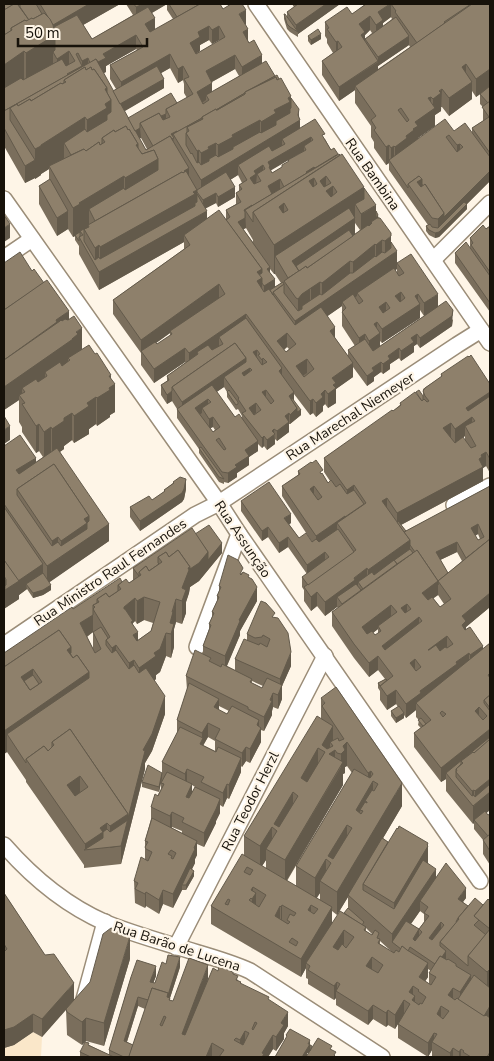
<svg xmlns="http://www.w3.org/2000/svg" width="494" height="1061" viewBox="0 0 494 1061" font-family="'Nunito Sans',sans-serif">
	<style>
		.built { fill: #fae7c9 }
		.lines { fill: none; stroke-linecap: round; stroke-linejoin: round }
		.street-casing { stroke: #9b8d78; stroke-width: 18 }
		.street { stroke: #fff; stroke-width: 15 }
		.wall { fill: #7a6e5c; fill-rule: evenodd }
		.shaded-wall { fill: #635a4b; fill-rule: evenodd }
		.building { fill: #8e806b; stroke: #635a4b; fill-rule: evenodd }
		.labels { text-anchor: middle; stroke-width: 4.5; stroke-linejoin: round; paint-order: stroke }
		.street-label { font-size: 14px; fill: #17120a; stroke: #fef5e7 }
	</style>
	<rect width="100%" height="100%" fill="#fef5e7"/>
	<polygon class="built" points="33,1032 42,1037 41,1057 4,1057 4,1048 14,1045"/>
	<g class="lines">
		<defs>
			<g id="street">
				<polyline points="256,4 490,343"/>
				<polyline points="4,199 219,503 239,534 480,881"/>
				<polyline points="4,258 32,239"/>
				<polyline points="433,260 490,203"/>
				<polyline points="454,505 490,486"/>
				<polyline points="4,645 195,515 219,503 457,345 481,330"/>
				<polyline points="197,647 239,534"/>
				<path d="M 4,845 C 32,877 67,906 106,923 C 128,932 152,939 175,946 C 200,954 226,960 250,971 L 382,1057"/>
				<polyline points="176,947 325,656"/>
				<polyline points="83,1003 105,922"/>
			</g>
		</defs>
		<use href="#street" class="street-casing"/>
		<use href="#street" class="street"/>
	</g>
	<g class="wall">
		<path d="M 4,4 L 120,4 L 83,25 L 92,39 L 133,15 L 126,4 L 220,4 L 223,9 L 246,24 L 245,25 L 248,41 L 262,63 L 275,76 L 291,98 L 299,117 L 300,128 L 325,139 L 331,150 L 364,188 L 391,242 L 397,269 L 395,270 L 397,273 L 397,263 L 438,307 L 453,320 L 452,326 L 420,348 L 417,344 L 414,346 L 414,352 L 401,361 L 399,358 L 390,364 L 390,369 L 383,374 L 381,372 L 374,377 L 374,381 L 367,386 L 353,367 L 353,377 L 336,389 L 336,403 L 328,408 L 325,404 L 323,406 L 323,411 L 316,417 L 313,413 L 310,415 L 294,394 L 294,401 L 301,415 L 290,424 L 289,424 L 289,432 L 277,441 L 275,439 L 275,444 L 267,450 L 264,446 L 262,448 L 258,444 L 258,451 L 249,457 L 249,465 L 237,473 L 237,477 L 228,483 L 224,482 L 224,484 L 219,482 L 199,453 L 199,449 L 177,418 L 177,409 L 172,401 L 167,404 L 161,395 L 161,385 L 167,381 L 167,376 L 186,362 L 185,362 L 154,383 L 141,365 L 141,353 L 113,314 L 113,300 L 184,249 L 184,242 L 99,290 L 79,254 L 79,246 L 75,240 L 75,236 L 73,237 L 68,229 L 57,236 L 39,204 L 39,186 L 49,180 L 49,169 L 41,174 L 41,175 L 35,179 L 35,178 L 25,183 L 4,146 ZM 167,4 L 167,10 L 173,19 L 155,30 L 152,13 ZM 209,40 L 212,44 L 219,40 L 220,40 L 196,54 L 200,51 L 200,45 ZM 136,49 L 137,50 L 110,65 L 110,79 L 116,89 L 113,91 L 103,73 L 106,72 L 106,66 ZM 170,68 L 178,83 L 183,80 L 184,84 L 184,93 L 187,98 L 177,103 L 128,118 L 124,111 L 164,88 L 161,73 ZM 235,69 L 239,76 L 212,92 L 212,82 ZM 139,138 L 141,138 L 147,149 L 146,150 ZM 304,151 L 282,167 L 272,173 L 270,170 ZM 238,175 L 242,183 L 239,185 L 239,191 L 236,193 L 236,204 L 226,210 L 226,219 L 207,218 L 205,208 L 216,203 L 218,207 L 235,197 L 230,180 ZM 355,223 L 360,230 L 355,234 ZM 246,228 L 253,240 L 253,242 L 243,229 ZM 270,269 L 274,274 L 275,274 L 281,283 L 275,287 L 270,274 ZM 342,306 L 342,326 L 355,346 L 348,350 L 348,356 L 335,338 L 327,316 ZM 420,310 L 424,316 L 380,346 L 380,341 L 382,343 L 420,318 ZM 170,333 L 170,336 L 157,344 L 156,343 ZM 287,347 L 289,349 L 286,352 L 284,350 ZM 224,387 L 227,392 L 227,397 L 236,410 L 238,409 L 242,416 L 242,418 L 235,417 L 216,392 ZM 213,427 L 215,430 L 213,432 L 210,428 Z"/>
		<polygon points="292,4 340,4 298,34 298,37 290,32 287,29 284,19 284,14 287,17 287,12 294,7"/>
		<path d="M 366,4 L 490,4 L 490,181 L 467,204 L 467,209 L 439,237 L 435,238 L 429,235 L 426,231 L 426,226 L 428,225 L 389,170 L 389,163 L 386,165 L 374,148 L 374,142 L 371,137 L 371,126 L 355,103 L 355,90 L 339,101 L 322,75 L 322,61 L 333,53 L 327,43 L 327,39 L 325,36 L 325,22 L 352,14 ZM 391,17 L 392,19 L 383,26 L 383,23 ZM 370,30 L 372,33 L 365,39 L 365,41 L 365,35 ZM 409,45 L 410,47 L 378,69 L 378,66 ZM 472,91 L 476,97 L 480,94 L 480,104 L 483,107 L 483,121 L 472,128 L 472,133 L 454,131 L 418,139 L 418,138 L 435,126 L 435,115 L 441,111 L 441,107 L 442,107 L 449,116 L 472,99 Z"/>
		<polygon points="308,36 321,39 311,45 308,41"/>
		<polygon points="490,226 490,312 455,263 455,253 470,248 470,238"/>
		<polygon points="4,263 32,271 69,319 82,349 111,379 115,412 110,415 110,417 97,426 96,424 89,429 89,434 74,443 72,440 64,446 64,449 60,452 109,541 49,582 51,590 43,595 33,598 27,589 19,595 19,599 4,609 4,446 36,462 43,457 39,451 36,453 22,432 22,427 19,422 19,400 4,410"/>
		<path d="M 441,374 L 490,384 L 490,473 L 486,466 L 483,468 L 483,481 L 401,525 L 406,531 L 490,486 L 490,607 L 466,627 L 466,629 L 483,649 L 490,643 L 490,810 L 486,813 L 488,815 L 490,814 L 490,865 L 483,854 L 483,840 L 474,829 L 474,823 L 473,824 L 446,791 L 446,779 L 441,782 L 414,747 L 414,733 L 421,728 L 418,725 L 419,720 L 416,717 L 416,710 L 406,718 L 404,715 L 404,718 L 396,723 L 391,716 L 391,711 L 398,707 L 396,704 L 387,710 L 380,700 L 380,691 L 378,688 L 378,683 L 385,679 L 378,670 L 369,677 L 354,658 L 332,626 L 332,612 L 338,608 L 337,607 L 325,616 L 317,606 L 311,611 L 304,601 L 304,590 L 302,587 L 302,577 L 307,574 L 288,547 L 279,553 L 268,537 L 262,541 L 241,511 L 241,501 L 291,523 L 289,524 L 299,538 L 312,542 L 282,496 L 282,486 L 298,475 L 298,471 L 323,475 L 328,483 L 330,481 L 324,472 L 324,458 L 393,411 L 400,405 L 400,403 L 423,396 L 423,389 L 441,377 ZM 465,436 L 465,440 L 455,443 L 450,437 L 455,443 ZM 478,534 L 480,539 L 478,540 L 475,536 ZM 457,552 L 462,561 L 448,573 L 440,560 ZM 438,595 L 444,604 L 440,607 L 433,598 ZM 378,629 L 378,634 L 375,635 L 373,633 Z"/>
		<polygon points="173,482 186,489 184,499 182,502 140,531 130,517 130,507 152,500 164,492 164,490 173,483"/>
		<path d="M 195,534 L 222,553 L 199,581 L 190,587 L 189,593 L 186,602 L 186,613 L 182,624 L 176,622 L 174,629 L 174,647 L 171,658 L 166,656 L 160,672 L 156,675 L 156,679 L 154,681 L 165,714 L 152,751 L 145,763 L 145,769 L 121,864 L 84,868 L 84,865 L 26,782 L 26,780 L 7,752 L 4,754 L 4,653 L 73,609 L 122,582 L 129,583 L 133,580 L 133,568 ZM 144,620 L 153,623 L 151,631 L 138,640 L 133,626 L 133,623 L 135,621 L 137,624 ZM 93,632 L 93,648 L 87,637 Z"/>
		<path d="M 243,572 L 249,578 L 257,601 L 240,631 L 240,635 L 227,666 L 235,670 L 235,659 L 247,640 L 247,634 L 275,617 L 291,666 L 282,686 L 282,699 L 278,709 L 273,707 L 272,711 L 272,715 L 264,731 L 261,730 L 261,742 L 250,763 L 246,761 L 242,767 L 241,766 L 241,772 L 229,799 L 227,798 L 223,807 L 220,805 L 220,813 L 216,821 L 216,823 L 204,847 L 197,844 L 197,855 L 195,859 L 195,863 L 192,869 L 194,876 L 186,890 L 182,890 L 173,908 L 163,904 L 159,914 L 146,906 L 145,908 L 135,903 L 134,881 L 145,859 L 145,841 L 151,819 L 151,807 L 161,789 L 161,783 L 159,792 L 142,787 L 142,782 L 162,773 L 162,762 L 177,733 L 177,720 L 187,690 L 186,676 L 203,654 L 203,646 L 209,629 L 209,624 L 212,617 L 212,612 L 217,601 L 217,596 L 219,591 L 219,586 ZM 252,681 L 263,686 L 262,688 L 252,683 ZM 219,706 L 229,711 L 227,714 L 219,710 ZM 208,737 L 215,741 L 215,751 L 203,745 ZM 192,785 L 195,787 L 192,792 ZM 172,827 L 182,831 L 182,833 L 172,828 Z"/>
		<path d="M 321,698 L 402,806 L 383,838 L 388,842 L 428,846 L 428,864 L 436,877 L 466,898 L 463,902 L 468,906 L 483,905 L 490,901 L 490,1015 L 489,1017 L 490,1057 L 434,1057 L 432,1056 L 432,1050 L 428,1057 L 398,1038 L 398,1024 L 395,1029 L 388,1025 L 386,1027 L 373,1019 L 368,1025 L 336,1005 L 336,998 L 334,1000 L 308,984 L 308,979 L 306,978 L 306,968 L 301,977 L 211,924 L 211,906 L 244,855 L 244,836 L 321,719 ZM 347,766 L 352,773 L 296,866 L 296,886 L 287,881 L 343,785 L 343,774 L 345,773 L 345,767 ZM 266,860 L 266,869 L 262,866 ZM 320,893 L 320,900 L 316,898 ZM 348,897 L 348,908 L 344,913 L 332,924 L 332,911 L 337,915 ZM 420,911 L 424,914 L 424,922 L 419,929 L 411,924 ZM 366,928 L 372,934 L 372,935 L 366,931 ZM 380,941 L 392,952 L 380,944 ZM 428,969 L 431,971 L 429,973 L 429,984 L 425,981 L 428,977 Z"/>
		<polygon points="4,893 74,1000 130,959 104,1046 86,1041 82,1045 67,1035 66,1009 42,1037 33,1032 14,1045 4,1048"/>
		<path d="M 180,967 L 170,998 L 170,1001 L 173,1001 L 208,979 L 218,971 L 233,974 L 241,984 L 269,1000 L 288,1026 L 284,1033 L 284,1039 L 276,1051 L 273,1049 L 268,1057 L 80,1057 L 80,1052 L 89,1045 L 109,1055 L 109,1050 L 131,977 L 156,976 L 153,983 L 155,983 ZM 138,1006 L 145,1009 L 133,1045 L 127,1042 Z"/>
	</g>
	<g class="shaded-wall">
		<polygon points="89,4 120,4 55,41 55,56 53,52 53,66 26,83 26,53 52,25"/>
		<polygon points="143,4 167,4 136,22 136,7"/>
		<polygon points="326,4 340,4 298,34 298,32 296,31 296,25"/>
		<polygon points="391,4 391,17 383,23 383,34 376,39 376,25 378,12"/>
		<polygon points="246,10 246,24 239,28 239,14"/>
		<polygon points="370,16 370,30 365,35 365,46 361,49 359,24"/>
		<polygon points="155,18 155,32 145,38 145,24"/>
		<polygon points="209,26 209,40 200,45 200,51 190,57 190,43 198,32"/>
		<polygon points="219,26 219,40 212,44 212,30"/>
		<polygon points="248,29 248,43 243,32"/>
		<polygon points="321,34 321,39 311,45 311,40"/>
		<polygon points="136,35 136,49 106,66 106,72 92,79 92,65 103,54"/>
		<polygon points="409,36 409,45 378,66 378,75 355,86 355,90 339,101 339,87 378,62 378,57"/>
		<polygon points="338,41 338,55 336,57 336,42"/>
		<polygon points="24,51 24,81 4,93 4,65"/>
		<polygon points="69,51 69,65 57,73 57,59"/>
		<polygon points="170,54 170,68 121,96 121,82"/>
		<polygon points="235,55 235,69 206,85 206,71"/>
		<polygon points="262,55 262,69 242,81 242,67"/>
		<polygon points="88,58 88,72 82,75 82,61"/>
		<polygon points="466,64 466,82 462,67"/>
		<polygon points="82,66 82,80 66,82 64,80 4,112"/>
		<polygon points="183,66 183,80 178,83 178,69"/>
		<polygon points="490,69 490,87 476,97 476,79"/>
		<polygon points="164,79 164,88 120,114 120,104"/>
		<polygon points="472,82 472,99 449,116 449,98"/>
		<polygon points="212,83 212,97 206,95 206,100 197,106 197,92"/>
		<polygon points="107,88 111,100 111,130 87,150 87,120 105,89"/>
		<polygon points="442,89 441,111 435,115 435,126 418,138 418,143 395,165 395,147 406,136 428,98 431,97 431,111 433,110 433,99"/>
		<polygon points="291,96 291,125 298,115 299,109 299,121 300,120 300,138 285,144 282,139 282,149 238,165 238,175 201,198 201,153 208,147 216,143 216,171 218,170 218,145 232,135 260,120 260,144 261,144 261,122"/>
		<polygon points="166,114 166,123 142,127"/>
		<polygon points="85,117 85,147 64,143 64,160 49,166 49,169 41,174 41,175 35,179 35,149 41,145"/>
		<polygon points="140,128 141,138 135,141 135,131"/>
		<polygon points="177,131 177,140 173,134 174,152 125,208 125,178 136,145 138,144 138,161 171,134"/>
		<polygon points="311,137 311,146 304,146 304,151 270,171 270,176 268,162"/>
		<polygon points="460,144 460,153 457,155 457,145"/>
		<polygon points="389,145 389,163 386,165 386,147"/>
		<polygon points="394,146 394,164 391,163 391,148"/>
		<polygon points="199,150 199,177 197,174 197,151"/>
		<polygon points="35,160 35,178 25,183 25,166"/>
		<path d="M 342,160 L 333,186 L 333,207 L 364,187 L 364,213 L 376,205 L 376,218 L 378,215 L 378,220 L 372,223 L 371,222 L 371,225 L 361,232 L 361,214 L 355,204 L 355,236 L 296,275 L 275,256 L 275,274 L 274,274 L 274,245 L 317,184 L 316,183 ZM 326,176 L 331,183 L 326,190 Z"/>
		<polygon points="263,165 263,175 257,174 256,184 250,188 250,178 254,171"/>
		<polygon points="314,167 314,208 288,210 284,203 284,233 258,220 306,172"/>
		<path d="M 189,168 L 189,186 L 193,192 L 197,190 L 197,217 L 207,211 L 207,229 L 184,235 L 184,242 L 99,290 L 99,272 L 95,265 L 95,248 L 184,171 ZM 99,245 L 100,248 L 100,271 L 99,272 Z"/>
		<polygon points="490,171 490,181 451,220 467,204 467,209 439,237 435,238 435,233 438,232 438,219 444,213 444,227 444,217"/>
		<polygon points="124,176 124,205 89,209 89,226 88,225 88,227 80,232 80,234 73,237 73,208 79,203"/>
		<polygon points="280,179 280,189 268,196 268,186"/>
		<polygon points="422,179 422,194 410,186"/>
		<polygon points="235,187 235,197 218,207 218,197"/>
		<polygon points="216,193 216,203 203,210 203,200"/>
		<polygon points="252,205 252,215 245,210 246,228 238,232 238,222 244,210"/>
		<polygon points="68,211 68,229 57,236 57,218"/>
		<polygon points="10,224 10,238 4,242 4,228"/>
		<path d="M 391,236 L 391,255 L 397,251 L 397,269 L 359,295 L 357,293 L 357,296 L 344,305 L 342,302 L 342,306 L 295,339 L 295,321 L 298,319 L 298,299 L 296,298 L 369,238 L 382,240 L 382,261 L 385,259 L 385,241 ZM 375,244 L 376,245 L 376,265 L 375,266 ZM 350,261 L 353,262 L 353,281 L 350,283 ZM 320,282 L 322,283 L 322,303 L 320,304 ZM 310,288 L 311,289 L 311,310 L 310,311 Z"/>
		<polygon points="270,267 270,276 267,269"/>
		<polygon points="262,269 262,293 257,295 257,272"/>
		<polygon points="275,279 275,289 264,296 264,286"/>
		<polygon points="219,284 219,299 170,331 170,333 142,353 141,352 141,340"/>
		<polygon points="401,292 401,306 395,296"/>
		<polygon points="418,294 418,304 420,304 420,318 382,343 382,329 415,296"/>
		<polygon points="438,294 438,308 424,317 424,303"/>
		<polygon points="386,302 386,316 379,321 379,307"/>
		<polygon points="453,310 452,326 420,348 420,338"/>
		<polygon points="69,311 69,329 4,383 56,320"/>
		<polygon points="246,314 246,328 219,337 219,347 198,361 198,354 197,352 197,362 189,367 189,353"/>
		<polygon points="377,322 377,335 380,333 380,347 369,355 369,341 374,324"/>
		<polygon points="335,327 335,341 330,331"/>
		<polygon points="82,328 82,352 70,360 68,358 68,366 47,376 45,372 45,382 25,392 22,388 22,398 19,395 19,400 4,410 4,387 72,339 76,332"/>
		<polygon points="287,333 287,347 277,355 277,341"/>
		<polygon points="365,334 365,348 359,352 359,338"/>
		<polygon points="417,334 417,344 414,346 414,352 401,361 401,351 411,338"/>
		<polygon points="185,348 185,362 154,383 154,369"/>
		<polygon points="399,348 399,358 390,364 390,369 383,374 383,364 388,356"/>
		<polygon points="257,350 257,359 253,352"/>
		<polygon points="246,358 250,368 250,377 224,377 224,387 182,416 182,402"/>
		<polygon points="263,358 263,368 262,369 262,360"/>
		<polygon points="307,359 307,373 296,380 296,366"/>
		<polygon points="381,362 381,372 374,377 374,381 367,386 367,376 372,368"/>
		<polygon points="353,363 353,377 336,389 336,403 328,408 328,394 332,378"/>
		<polygon points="282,368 282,378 279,371"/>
		<polygon points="111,375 111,386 115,384 115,412 110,415 110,417 97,426 97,398 109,376"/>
		<polygon points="266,390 266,400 262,392"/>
		<polygon points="325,390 325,404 323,406 323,411 316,417 316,403 321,394"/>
		<polygon points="172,391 172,401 167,404 167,395"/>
		<polygon points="294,392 294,402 291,404 289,396"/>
		<polygon points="490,392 490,406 472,417 472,431 465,426 465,436 455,443 455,429 466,408"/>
		<polygon points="96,397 96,424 89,429 89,434 74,443 74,416 87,403"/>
		<polygon points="208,399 208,409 202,408 202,413 195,418 195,408"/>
		<polygon points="313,399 313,413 310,415 310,401"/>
		<polygon points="256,403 256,413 249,417 249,408"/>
		<polygon points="297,408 301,410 301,415 290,424 290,415"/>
		<polygon points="72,413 72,440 64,446 64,449 52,457 52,429 64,418"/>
		<polygon points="289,413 289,432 277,441 277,431 285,416"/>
		<polygon points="213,417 213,427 209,429 209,419"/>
		<polygon points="451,423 451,437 443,442 443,428"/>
		<polygon points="39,424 39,451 36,453 36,426"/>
		<polygon points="10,426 10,440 4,444 4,430"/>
		<polygon points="51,427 51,455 44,459 44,432"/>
		<polygon points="274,429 275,444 267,450 267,440 272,431"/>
		<polygon points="264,436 264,446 262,448 262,438"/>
		<polygon points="258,441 258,451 249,457 249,465 237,473 237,477 228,483 228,473 235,465 245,450"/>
		<polygon points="486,452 486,466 483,468 483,481 397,527 397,513 479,459 481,455"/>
		<polygon points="36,458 36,475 16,488 16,470"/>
		<polygon points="186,479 186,489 184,499 182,502 140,531 140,521"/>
		<polygon points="354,485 354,499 347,504 347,490"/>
		<polygon points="314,486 314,496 310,489"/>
		<polygon points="387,498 387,512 382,501"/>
		<polygon points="291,514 291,523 284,528 284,518"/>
		<polygon points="89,516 109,524 109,541 47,584 47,566 52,563 52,541 58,537 58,559 61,557 61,541 84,519"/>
		<polygon points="345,516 345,526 337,523 337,531 316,546 316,536"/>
		<polygon points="478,524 478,534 471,538 471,528"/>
		<polygon points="268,527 268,537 262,541 262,531"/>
		<polygon points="288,537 288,547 279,553 279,543"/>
		<polygon points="410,540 410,554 368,584 368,570"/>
		<polygon points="457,542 457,552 436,562 436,552"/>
		<polygon points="222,543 222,553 199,581 190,587 189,593 186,602 186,613 182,624 182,588 188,568 208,552"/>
		<polygon points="325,552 325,562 307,575 307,565"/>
		<polygon points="43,564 43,578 26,584 27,589 19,595 19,599 5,608 5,590 5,608 4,609 4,586 5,581"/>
		<polygon points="367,568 367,582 358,582 358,589 337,597 337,607 325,616 325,602"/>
		<polygon points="438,581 438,595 422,607 422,593"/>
		<polygon points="51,585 51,590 43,595 33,598 33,593"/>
		<polygon points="257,587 257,601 240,631 240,635 225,670 225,656 239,620"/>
		<polygon points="317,592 317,606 311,611 311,597"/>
		<polygon points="490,593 490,607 466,627 466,635 462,639 462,616"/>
		<polygon points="144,597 144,620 137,624 137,601"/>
		<polygon points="135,598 135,621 133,623 133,635 138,632 138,655 124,630 124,607"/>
		<polygon points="176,599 176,622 174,629 174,647 171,658 171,634 170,623"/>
		<polygon points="407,604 407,618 401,608"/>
		<polygon points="391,605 391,619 378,626 378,629 362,641 362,627"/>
		<polygon points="93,615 93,632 80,641 80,623"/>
		<polygon points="419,617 419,631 382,660 382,646"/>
		<polygon points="166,633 166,656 160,672 156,675 156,679 139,691 139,668 154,653"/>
		<polygon points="447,636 447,650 428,664 428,650"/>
		<polygon points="116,645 116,668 112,671 112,648"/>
		<polygon points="483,646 483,660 470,669 470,655"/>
		<polygon points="71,647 71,661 67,650"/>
		<polygon points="291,652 291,666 282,686 282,699 278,709 278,695 280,691 280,679"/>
		<polygon points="59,653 33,670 33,693 4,672"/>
		<polygon points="469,653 469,667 416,703 416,710 406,718 406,704 420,691 456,662"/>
		<polygon points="378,656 378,670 369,677 369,663"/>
		<polygon points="415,659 415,674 410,663"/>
		<polygon points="134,660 134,683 129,687 129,663"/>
		<polygon points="89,672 89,696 7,734 7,752 4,754 4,731"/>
		<polygon points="396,690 396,704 387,710 387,696"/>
		<polygon points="273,693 273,707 272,711 272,715 264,731 264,717"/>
		<polygon points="165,696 165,714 152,751 145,763 145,769 121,864 121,846 110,848 110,826 128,814 143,750"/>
		<polygon points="219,699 219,713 214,707"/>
		<polygon points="479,707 479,721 475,711"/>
		<polygon points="404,713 404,718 396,723 396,718"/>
		<polygon points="259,720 259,731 261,728 261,742 250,763 250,749 257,725"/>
		<polygon points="208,723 208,737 203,746 200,744 202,740 202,733"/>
		<polygon points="333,726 333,750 333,746 330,742 330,753 335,750 335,773 322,745"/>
		<polygon points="490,729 490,743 463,763 461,761 456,769 446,773 446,779 441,782 441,768"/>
		<polygon points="347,742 347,766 345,767 345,773 343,774 343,785 285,883 285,860 341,767 341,754 343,746"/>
		<polygon points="246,747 246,761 242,767 242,753"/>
		<polygon points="318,748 318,772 301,801 301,778"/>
		<polygon points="241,758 241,772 229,799 229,785"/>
		<polygon points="187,769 187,783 185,788 185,774"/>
		<polygon points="371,771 371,785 373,781 373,804 365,801 365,817 363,811 360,810 360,826 356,810 368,790 368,773"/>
		<polygon points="162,773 162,778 159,792 159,787"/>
		<polygon points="80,776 80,799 67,808 67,785"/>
		<polygon points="490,779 490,810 476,822 474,820 474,823 473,824 473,806 472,805 472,791 474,790 474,806 475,805 475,791"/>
		<polygon points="402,783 402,806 349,896 348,895 348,897 337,915 337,892"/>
		<polygon points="192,784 192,798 186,811 186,797"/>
		<polygon points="227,784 227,798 223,807 223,793"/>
		<polygon points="293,792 293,816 277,831 274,824"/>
		<polygon points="220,799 220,813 216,821 216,823 204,847 204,833"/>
		<polygon points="172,812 172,827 170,830 170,816"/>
		<polygon points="107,823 107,846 85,850 85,844 100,828"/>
		<polygon points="347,825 347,848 331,863 328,856"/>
		<polygon points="272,827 272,851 266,849 266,860 260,869 260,846"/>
		<polygon points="197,841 197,855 195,859 195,863 184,885 182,885 182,890 173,908 173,894"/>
		<polygon points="428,843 428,847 428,846 428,869 394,926 394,903"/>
		<polygon points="326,859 326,883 320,881 320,893 315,901 315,878"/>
		<polygon points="436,869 436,887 420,901 420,911 396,945 392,942 392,934"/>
		<polygon points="194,871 194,876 186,890 186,885"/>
		<polygon points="253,887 253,897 256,893 256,911 252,916 252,899 251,890"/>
		<polygon points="466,888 466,898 458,908 458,899"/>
		<polygon points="163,890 163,904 159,914 159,900"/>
		<polygon points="146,892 146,906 145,908 145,894"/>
		<polygon points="282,905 282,923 281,924 281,907"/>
		<polygon points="311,905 311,922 308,910"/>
		<polygon points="280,906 280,924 275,916"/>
		<polygon points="332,907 332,925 306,963 306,968 301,977 301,959"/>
		<polygon points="441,922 441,932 429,947 429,938"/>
		<polygon points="419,929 419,939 413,948 413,939"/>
		<polygon points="344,930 344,944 333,961 333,947"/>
		<polygon points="130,936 130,959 104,1046 104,1023"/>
		<polygon points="446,951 446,961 437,965"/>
		<polygon points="180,957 180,967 168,1004 167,997"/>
		<polygon points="372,957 372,971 366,966"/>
		<polygon points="428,963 428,977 419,991 419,977"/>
		<polygon points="208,965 208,979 182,1048 182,1034"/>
		<polygon points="156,966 156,976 150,992 150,982"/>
		<polygon points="490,969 490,992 487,995 487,972"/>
		<polygon points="471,975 471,989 460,1005 460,992"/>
		<polygon points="337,982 337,992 336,991 336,998 334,1000 334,986"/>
		<polygon points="74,983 74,1001 42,1037 42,1019"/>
		<polygon points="413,986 413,999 415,996 415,1010 409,992"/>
		<polygon points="453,988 453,1002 448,995"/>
		<polygon points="138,997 138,1006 124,1051 124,1041"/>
		<polygon points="404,1000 404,1014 395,1029 395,1015"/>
		<polygon points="373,1005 373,1019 368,1025 368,1011"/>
		<polygon points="441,1006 441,1020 437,1014"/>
		<polygon points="490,1006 490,1015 482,1029 482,1019"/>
		<polygon points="388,1010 388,1025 386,1027 386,1013"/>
		<polygon points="288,1012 288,1026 284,1033 284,1039 276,1051 276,1037 281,1023"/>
		<polygon points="33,1014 33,1032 14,1045 4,1048 4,1030"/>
		<polygon points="86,1018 86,1041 82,1045 82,1022"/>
		<polygon points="245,1031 245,1045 240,1054 240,1040"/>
		<polygon points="434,1033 434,1043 432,1042 432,1050 428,1057 428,1043"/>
		<polygon points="273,1035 273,1049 268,1057 262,1057 262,1053"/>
		<polygon points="310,1040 310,1054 307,1053 307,1057 302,1057"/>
		<polygon points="212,1043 212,1057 206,1057"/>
		<polygon points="453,1048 453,1057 450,1057 450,1053"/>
		<polygon points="461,1049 461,1057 459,1057 459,1052"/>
	</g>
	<g class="building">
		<polygon points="4,4 14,4 4,10"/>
		<polygon points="14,4 20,4 18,5 29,20 26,21 25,20 11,28 11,31 4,35 4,10"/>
		<polygon points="20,4 36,4 42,14 33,19 32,18 29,20 20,7"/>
		<polygon points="40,4 89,4 53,25"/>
		<polygon points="134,4 143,4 136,7"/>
		<polygon points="169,4 200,4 177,17"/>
		<path d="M 200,4 L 220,4 L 223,9 L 231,4 L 242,4 L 246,10 L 239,14 L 248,29 L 243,32 L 249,43 L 254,40 L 262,55 L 242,67 L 235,55 L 206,71 L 212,83 L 197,92 L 203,104 L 209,100 L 206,95 L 266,61 L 275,76 L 245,92 L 245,93 L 216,110 L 216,109 L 202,117 L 202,118 L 177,132 L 177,131 L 171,134 L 174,138 L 172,139 L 170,136 L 153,146 L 140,123 L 159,113 L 163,120 L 170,117 L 166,109 L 193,94 L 184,79 L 189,77 L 183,66 L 178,69 L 170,54 L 121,82 L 110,65 L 143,47 L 136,35 L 103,54 L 106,58 L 98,62 L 96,59 L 90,63 L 88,58 L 82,61 L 78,53 L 76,54 L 82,66 L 67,74 L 68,75 L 4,111 L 4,88 L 21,78 L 23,80 L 62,59 L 66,66 L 75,61 L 69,51 L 57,59 L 53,52 L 55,50 L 55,35 L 54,27 L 77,15 L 92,39 L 148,7 L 155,18 L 145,24 L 150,32 ZM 209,26 L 212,30 L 219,26 L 225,37 L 196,54 L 190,43 L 200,37 L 198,32 Z"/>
		<polygon points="298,4 326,4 296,25 287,12"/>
		<polygon points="366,4 390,4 378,12 383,20 376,25 370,16 359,24 365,32 361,35 378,61 339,87 322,61 342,47 338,41 336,42 327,29 329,28 325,22 347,7 352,14"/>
		<polygon points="391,4 471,4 444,22 445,23 417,43 395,12 396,11"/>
		<path d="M 472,4 L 490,4 L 490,69 L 476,79 L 466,64 L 462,67 L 472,82 L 449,98 L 442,89 L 439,91 L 441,93 L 433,99 L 431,97 L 428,98 L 435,108 L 415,122 L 418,126 L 413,129 L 414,130 L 406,136 L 407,138 L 395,147 L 394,146 L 391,148 L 389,145 L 386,147 L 374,130 L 376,128 L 371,120 L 376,116 L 355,86 ZM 401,108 L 409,120 L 407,122 L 398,110 Z"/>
		<polygon points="44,13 50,19 53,25 55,35 26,53 24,51 4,65 4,35 12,30 11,28 25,20 26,21 32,18 33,19"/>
		<polygon points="284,14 285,14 298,32 290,27 287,24"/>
		<polygon points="396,17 409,36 378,57 365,39"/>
		<polygon points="318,29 321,34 311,40 308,36"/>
		<polygon points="96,59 146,150 170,136 189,168 184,171 185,172 183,173 182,172 95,221 89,209 124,188 125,190 158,170 158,159 154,150 142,154 138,149 138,144 129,129 128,130 126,126 115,132 114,130 102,138 102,144 100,145 99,142 86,151 84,149 71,155 64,143 85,129 87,132 107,120 107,115 111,112 111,100 107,93 107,88 94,69 92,70 91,67 86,70 85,67 64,80 64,83 62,84 61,83 31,101 30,99 18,106 17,104 10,108 10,120 35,160 25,166 4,128 4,111"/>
		<polygon points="157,66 164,79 120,104 113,91"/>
		<polygon points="85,67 86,70 91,67 92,70 94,69 107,88 105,89 111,100 105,104 107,108 87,120 85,117 41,145 41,146 35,149 10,108 17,104 18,106 30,99 31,101 61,83 62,84 66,82 64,80"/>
		<polygon points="277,75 279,79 277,80 276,77 259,85"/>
		<polygon points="276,77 277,80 281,78 291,96 288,98 290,102 274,110 276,113 261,122 260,120 232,135 233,137 218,145 216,143 208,147 209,149 201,153 199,150 197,151 186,133 189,131 187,127 203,119 202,117 216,109 217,110 245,94 245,92"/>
		<polygon points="490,86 490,101 488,103 480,94"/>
		<polygon points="171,93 177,103 166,109 166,114 161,116 159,113 140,123 140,128 135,131 128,118"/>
		<polygon points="245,93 245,94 217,110 216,110"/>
		<polygon points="291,98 299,109 298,115 300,120 201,180 173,134 202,118 202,119 187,127 187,132 186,133 186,145 191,154 192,153 197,163 199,162 201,165 209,161 209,159 216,155 218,157 233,149 233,147 260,132 261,133 276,125 276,121 290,113 290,109 291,108"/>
		<polygon points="490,101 490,153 472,128 489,117 482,107"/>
		<path d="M 315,119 L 325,134 L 322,135 L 331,150 L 334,148 L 338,154 L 315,168 L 314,167 L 306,172 L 307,173 L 284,187 L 280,179 L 268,186 L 272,194 L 252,206 L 252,205 L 244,210 L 245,212 L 245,218 L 238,222 L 270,267 L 267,269 L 275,279 L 264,286 L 262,283 L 262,278 L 259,275 L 262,273 L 262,269 L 226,220 L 230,217 L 226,210 L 241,202 L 236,193 L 242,189 L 239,185 L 247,180 L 238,165 L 269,146 L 272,151 L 285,144 L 282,139 ZM 311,137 L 313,140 L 304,146 L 306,150 L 288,160 L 289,161 L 282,165 L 282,167 L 272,173 L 269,167 L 270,166 L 268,162 ZM 263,165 L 265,169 L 257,174 L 261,181 L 254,184 L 250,178 L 256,174 L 254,171 Z"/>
		<path d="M 445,119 L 454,131 L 465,123 L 490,157 L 490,171 L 444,217 L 444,213 L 425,184 L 423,186 L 422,184 L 422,179 L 419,176 L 408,184 L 408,188 L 389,160 ZM 449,135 L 457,145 L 460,144 L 463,147 L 457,152 L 446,137 Z"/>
		<polygon points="126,126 128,130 129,129 138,144 136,145 142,154 154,150 158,159 125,178 124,176 79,203 80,204 73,208 49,166 84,149 86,151 99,142 100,145 105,142 102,138 114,130 115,132"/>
		<polygon points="339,154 340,155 253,212 253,222 245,210"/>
		<path d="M 342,154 L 364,187 L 274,245 L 253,212 ZM 326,176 L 331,183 L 324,187 L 320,181 ZM 314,178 L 317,184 L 313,187 L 309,181 ZM 333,186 L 337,192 L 331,197 L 326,191 ZM 284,203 L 288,210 L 283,213 L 279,207 Z"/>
		<polygon points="186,171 197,190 193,192 195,194 100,247 99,245 95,248 84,229 89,227 88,225 182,172 183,173"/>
		<polygon points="226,172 235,187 218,197 216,193 203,200 197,192 197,190"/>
		<polygon points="419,176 422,179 417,182 421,187 425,184 444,213 438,219 432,218 408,184"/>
		<polygon points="50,179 68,211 57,218 39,186"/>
		<polygon points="364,188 376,205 361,214 355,204 364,199"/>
		<polygon points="197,194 207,211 99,272 79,237 83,235 80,231 88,227 84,229 84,241 95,260 99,257 100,259 195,206 195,203 197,202"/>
		<polygon points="464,202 467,204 439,232 435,233 429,230 426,226 430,224 432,227 438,228"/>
		<polygon points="349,208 355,218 292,261 299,271 288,278 275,256"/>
		<path d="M 219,210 L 262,269 L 257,272 L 262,278 L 257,281 L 264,292 L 269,289 L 295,325 L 321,307 L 335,327 L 330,331 L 353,363 L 332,378 L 336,383 L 333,385 L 336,388 L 328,394 L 325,390 L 321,394 L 323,397 L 316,403 L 313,399 L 310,401 L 246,314 L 189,353 L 185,348 L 154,369 L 141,351 L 155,342 L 157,344 L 172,334 L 170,331 L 225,294 L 219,284 L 141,340 L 113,300 L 190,245 L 184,235 ZM 287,333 L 296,344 L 286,352 L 277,341 ZM 307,359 L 314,369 L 304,377 L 296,366 Z"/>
		<polygon points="376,211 378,215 376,218"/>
		<polygon points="4,215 10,224 4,228"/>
		<polygon points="377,218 380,218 391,233 391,236 385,241 382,240 376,245 375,244 353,262 350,261 322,283 320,282 302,294 298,299 296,298 284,281 306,266 307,268 368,225 369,226 372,223 371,222"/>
		<polygon points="483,225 486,229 490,226 490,272 471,245 473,243 470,238"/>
		<polygon points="349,230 353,236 307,268 306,266 299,271 296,266"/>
		<polygon points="80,232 80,236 79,237 79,241 75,235"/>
		<polygon points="391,242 397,251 295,321 273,292 284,284 284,293 298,311 302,309 302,306 320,294 322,295 350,273 353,273 375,256 376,257 382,252 385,253 391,248"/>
		<polygon points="466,242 490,276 490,303 455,253"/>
		<polygon points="20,252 32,271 34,269 44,283 4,310 4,263"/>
		<path d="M 411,254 L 438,294 L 424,303 L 418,294 L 415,296 L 420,304 L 382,329 L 377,322 L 374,324 L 380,333 L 369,341 L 365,334 L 359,338 L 342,312 L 346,308 L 342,302 L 353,294 L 359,304 L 363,301 L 357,293 L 394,268 L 399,276 L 404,273 L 397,263 ZM 401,292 L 405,298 L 400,302 L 395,296 ZM 386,302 L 390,308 L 383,313 L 379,307 Z"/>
		<polygon points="47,280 69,311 56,320 57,322 4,360 4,310"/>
		<polygon points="283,282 284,284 273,292 273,295 270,290"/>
		<polygon points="446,301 453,310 452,316 420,338 417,334 411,338 414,342 401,351 399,348 388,356 390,359 383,364 381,362 372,368 374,371 367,376 348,350 365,339 373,351"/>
		<polygon points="74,316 82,328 76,332 78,334 72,339 73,339 4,387 4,360 60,321 61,320 62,321 65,319 68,320"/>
		<path d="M 246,318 L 282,368 L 279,371 L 294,392 L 289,396 L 297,408 L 290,415 L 289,413 L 285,416 L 289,422 L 277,431 L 274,429 L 272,431 L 275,434 L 267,440 L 264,436 L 262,438 L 242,413 L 246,411 L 238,399 L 239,398 L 224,377 L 246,362 L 246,358 L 235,343 L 172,387 L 172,391 L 167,395 L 161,385 L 169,380 L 167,376 L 198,354 L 197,352 L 208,345 L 212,350 L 223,344 L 219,337 ZM 257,350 L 260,354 L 258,355 L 262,360 L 263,358 L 267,362 L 262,365 L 253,352 ZM 250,368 L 252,370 L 244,376 L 242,373 ZM 266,390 L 274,401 L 271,404 L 262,392 ZM 256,403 L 261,410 L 254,415 L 249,408 Z"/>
		<polygon points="235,343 246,358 182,402 172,387"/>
		<polygon points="89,345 95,354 97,353 111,375 109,376 115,384 109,388 110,390 97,398 96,397 87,403 89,406 74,416 72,413 64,418 64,421 52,429 51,427 44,432 39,424 36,426 22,404 25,403 19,395 25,392 22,388 36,379 38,382 47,376 45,372 60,362 62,366 70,360 68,358"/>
		<path d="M 471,355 L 490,384 L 490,392 L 466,408 L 468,411 L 490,396 L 490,459 L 486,452 L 481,455 L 482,457 L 479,459 L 483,467 L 397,513 L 387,498 L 382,501 L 410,540 L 368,570 L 367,568 L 354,578 L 355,580 L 325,602 L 317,592 L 311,597 L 304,587 L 356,550 L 337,523 L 366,503 L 354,485 L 347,490 L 324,458 L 392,410 L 393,411 L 401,405 L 400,403 L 415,392 L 422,401 L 424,399 L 427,402 L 429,401 L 425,396 L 423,391 L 425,388 L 442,376 L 441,374 L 468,356 L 469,357 ZM 472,417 L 475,421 L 465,426 L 476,446 L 471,448 L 463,437 L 455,443 L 443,428 L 451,423 L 455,429 Z"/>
		<path d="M 212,385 L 235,417 L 239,414 L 258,441 L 245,450 L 249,456 L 235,465 L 237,467 L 228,473 L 222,472 L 177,409 ZM 208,399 L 211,402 L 202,408 L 209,419 L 213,417 L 220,427 L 213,432 L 195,408 ZM 219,438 L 226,449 L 224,450 L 216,440 Z"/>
		<polygon points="229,390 238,402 238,404 236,405 227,392"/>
		<polygon points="419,390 423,396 423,400 422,401 416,392"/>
		<polygon points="292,398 301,410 297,412 297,408 291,399"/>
		<polygon points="4,416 10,426 4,430"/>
		<path d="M 20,435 L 36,458 L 16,470 L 19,474 L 57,448 L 109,524 L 47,566 L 4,504 L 4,446 ZM 54,464 L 89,516 L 89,521 L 87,523 L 87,529 L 61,546 L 58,542 L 52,546 L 17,495 L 17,489 Z"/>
		<polygon points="201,447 224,479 219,477 199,448"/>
		<path d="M 316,460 L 323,470 L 320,472 L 321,474 L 322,473 L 328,483 L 331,480 L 336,487 L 340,484 L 347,494 L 354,490 L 364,504 L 345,517 L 345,516 L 316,536 L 282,486 L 300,474 L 298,471 L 311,462 L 312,463 ZM 314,486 L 322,497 L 318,500 L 310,489 Z"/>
		<polygon points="54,464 89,516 84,519 87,523 61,541 58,537 52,541 17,489"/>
		<polygon points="180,477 186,479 184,489 182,493 140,521 130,507 149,496 152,500 165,491 164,490 174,483 173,482"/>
		<polygon points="269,482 291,514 284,518 299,538 306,533 312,542 316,539 319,542 338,529 354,552 308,585 302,577 329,557 325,552 307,565 288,537 279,543 268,527 262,531 241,501"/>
		<path d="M 490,486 L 490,539 L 466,558 L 457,542 L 436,552 L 448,573 L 438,581 L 438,585 L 438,581 L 417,550 L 415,552 L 410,545 L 410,540 L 404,532 ZM 478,524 L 484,537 L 478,540 L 471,528 Z"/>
		<polygon points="4,507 43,564 18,581 4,560"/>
		<polygon points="398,521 406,531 404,532 397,522"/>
		<polygon points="209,525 222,543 208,560 208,552 195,534"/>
		<polygon points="192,528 208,552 199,563 190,569 190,567 178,550 169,557 166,552 158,557 158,563 159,564 149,571 146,566 139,572 139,576 133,568"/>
		<path d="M 490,539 L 490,593 L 462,616 L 466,621 L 462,625 L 465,630 L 470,627 L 483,646 L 470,655 L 469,653 L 456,662 L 457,664 L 420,691 L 421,693 L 406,704 L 396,690 L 387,696 L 380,686 L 393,676 L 378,656 L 369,663 L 354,644 L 332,612 L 417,550 L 438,581 L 422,593 L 428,600 L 432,597 L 440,607 L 451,599 L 438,581 ZM 407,604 L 411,609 L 405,613 L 401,608 ZM 391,605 L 397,612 L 378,626 L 381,631 L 375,635 L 372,631 L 367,634 L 362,627 ZM 419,617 L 422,621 L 385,650 L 382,646 ZM 447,636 L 453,644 L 447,648 L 445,647 L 440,651 L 436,645 L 429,650 L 428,650 ZM 415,659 L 421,667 L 416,671 L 410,663 Z"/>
		<polygon points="410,549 413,553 397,564 394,560 393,561"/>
		<path d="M 178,550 L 190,567 L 188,568 L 189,570 L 182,588 L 186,590 L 182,601 L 176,599 L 172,612 L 173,612 L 170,623 L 174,624 L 171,634 L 166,633 L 160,649 L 154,653 L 156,656 L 139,668 L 134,660 L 129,663 L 116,645 L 112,648 L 106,640 L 110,637 L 93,609 L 95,607 L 93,605 L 99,602 L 97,599 L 106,593 L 109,597 L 121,589 L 118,585 L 126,579 L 129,583 L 141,575 L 139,572 L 146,566 L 149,571 L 162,562 L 158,557 L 166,552 L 169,557 ZM 144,597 L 160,602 L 151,631 L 137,641 L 133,635 L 138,632 L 131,622 L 133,621 L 125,609 L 124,609 L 124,607 L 135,598 L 137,601 Z"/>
		<polygon points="228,555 238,560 243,568 240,574 241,575 243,572 249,575 248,577 252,579 257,587 239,620 240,621 225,656 203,646 211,625 209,624 214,613 212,612 219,597 217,596 221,587 219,586"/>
		<polygon points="4,560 19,581 5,590 5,586 6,585 6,580 4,576"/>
		<polygon points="394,560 397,564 342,604 337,597 356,584 361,590 363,589 358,582 372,572 374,575"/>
		<polygon points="43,573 51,585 43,590 33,593 26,584"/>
		<polygon points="4,576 6,580 5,581 5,585 4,586"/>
		<polygon points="120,578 122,582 118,585 118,591 109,597 106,593 97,599 97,603 93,605 93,615 80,623 95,653 101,649 93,632 101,627 108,638 106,640 106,645 112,653 116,650 129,669 134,665 139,673 146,668 165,696 152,734 143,750 145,751 121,846 84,850 103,838 103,832 107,829 110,832 128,820 128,814 70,729 52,742 52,747 48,751 44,746 26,759 26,763 7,734 89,678 89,672 77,655 73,658 70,653 71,653 71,647 59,630 4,667 4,653 72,607 73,609"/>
		<polygon points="261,601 266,603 275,613 272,617 278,618 288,633 291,652 280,679 235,659 244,639 259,645 260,643 267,647 270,639 263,635 262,637 255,638 247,634"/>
		<path d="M 59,630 L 71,647 L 67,650 L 73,658 L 77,655 L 89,672 L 4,731 L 4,667 ZM 33,669 L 42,682 L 30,690 L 21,677 Z"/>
		<path d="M 490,643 L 490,673 L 488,675 L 490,678 L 490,695 L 484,700 L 484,703 L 490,711 L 490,729 L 441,768 L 414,733 L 431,720 L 416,703 ZM 479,707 L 487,716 L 483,720 L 475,711 ZM 442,711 L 446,714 L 443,717 L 440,713 Z"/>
		<polygon points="195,650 211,658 209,661 221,667 222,664 252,679 250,682 262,688 267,678 282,685 278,695 273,693 270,700 272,701 264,717 248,709 248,707 186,676"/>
		<polygon points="33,675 39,684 30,690 24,681"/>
		<polygon points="386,679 387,680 380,686 378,683"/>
		<polygon points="189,683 219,699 214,707 227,714 232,706 259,720 257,725 261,728 250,749 246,747 242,753 215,739 220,729 208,723 202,733 177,720"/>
		<path d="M 336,687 L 402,783 L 337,892 L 320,881 L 331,863 L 326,859 L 315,878 L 296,866 L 354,769 L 370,778 L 373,774 L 371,771 L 368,773 L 347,742 L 343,746 L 345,750 L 341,754 L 337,753 L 335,750 L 329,754 L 343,762 L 285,860 L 266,849 L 277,831 L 272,827 L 260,846 L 244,836 L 317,716 L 333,726 L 322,745 L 327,749 L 333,746 L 330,742 L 338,738 L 339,741 L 344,739 L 322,706 L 325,703 L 321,698 ZM 318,748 L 325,752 L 307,782 L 301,778 ZM 373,781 L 378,784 L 374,791 L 372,790 L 365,801 L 367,802 L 367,803 L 365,802 L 360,810 L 363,811 L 361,814 L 356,810 ZM 293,792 L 298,796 L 279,827 L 274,824 ZM 347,825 L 352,828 L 333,859 L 328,856 Z"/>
		<polygon points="490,695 490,708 484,700"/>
		<polygon points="399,706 404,713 396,718 391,711"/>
		<polygon points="421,718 426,724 423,726 418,720"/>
		<polygon points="180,727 203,738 200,744 216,752 218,747 241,758 229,785 227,784 223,793 201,782 204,777 187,769 185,774 162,762"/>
		<path d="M 70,729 L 128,814 L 110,826 L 107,823 L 100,828 L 103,832 L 85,844 L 26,759 L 44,746 L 48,751 L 54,745 L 52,742 ZM 80,776 L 88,787 L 75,796 L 67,785 Z"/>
		<polygon points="490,737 490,739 482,747 474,753 473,752 461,761 461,764 456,769 456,777 472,796 474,795 475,797 490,784 490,792 473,806 446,773"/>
		<polygon points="490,739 490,779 475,791 474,790 472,791 456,772 457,770 456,769 463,763 461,761 473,752 474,753"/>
		<polygon points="148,765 162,773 159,787 142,782"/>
		<polygon points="167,772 192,784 186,797 189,798 195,787 220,799 216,809 204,833 182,822 184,818 172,812 170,816 151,807 155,794 158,796 164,784 161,783"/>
		<polygon points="485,811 488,815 490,814 490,834 488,836 474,820"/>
		<path d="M 152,818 L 197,841 L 194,848 L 195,849 L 173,894 L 163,890 L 159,900 L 146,892 L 145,894 L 135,889 L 138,883 L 134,881 L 141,857 L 148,861 L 152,852 L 146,849 L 145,847 L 148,842 L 145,841 ZM 171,850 L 176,853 L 173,859 L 171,858 L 172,856 L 168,854 Z"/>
		<polygon points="399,826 428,843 427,845 428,846 394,903 363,884 397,828 398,829"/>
		<polygon points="490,834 490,851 483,840"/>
		<polygon points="382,838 388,842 363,884 363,890 394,909 423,860 436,869 392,934 348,895"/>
		<path d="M 242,854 L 332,907 L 301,959 L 211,906 ZM 247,867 L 253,870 L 250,875 L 244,872 ZM 253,887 L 266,895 L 259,907 L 249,900 L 251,898 L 252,899 L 256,893 L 251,890 ZM 228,899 L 230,900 L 228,905 L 225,904 ZM 282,905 L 296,913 L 294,916 L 290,914 L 287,920 L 290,922 L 288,924 L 275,916 L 280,906 L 281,907 ZM 311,905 L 318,909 L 314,914 L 308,910 ZM 292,938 L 298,942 L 296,946 L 289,942 Z"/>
		<path d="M 446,863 L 466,888 L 458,899 L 468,906 L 458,918 L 456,922 L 457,922 L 440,942 L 440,946 L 446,951 L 442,957 L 440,956 L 435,964 L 410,947 L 408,951 L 402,946 L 401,949 L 392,942 L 406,921 L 419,929 L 429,916 L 424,913 L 428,907 L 420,901 ZM 441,922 L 444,925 L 432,940 L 429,938 ZM 419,929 L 422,932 L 415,941 L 413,939 Z"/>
		<polygon points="190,868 194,871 186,885 182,885"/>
		<polygon points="4,893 45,955 54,954 74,983 42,1019 33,1014 14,1027 4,1030 4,952 7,949 4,944"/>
		<polygon points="475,898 483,905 474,916 479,920 474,925 486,935 468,956 468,966 440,942 459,919 458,918"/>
		<polygon points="488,899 490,901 490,929 474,916"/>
		<polygon points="348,908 364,922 362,925 344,913"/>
		<path d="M 340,911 L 366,927 L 364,930 L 372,935 L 375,930 L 379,933 L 377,938 L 380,939 L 378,943 L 394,953 L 396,950 L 399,952 L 402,946 L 407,950 L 428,963 L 419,977 L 431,985 L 436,977 L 429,973 L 440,956 L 447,960 L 448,959 L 456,964 L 456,966 L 471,975 L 460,992 L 453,988 L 448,995 L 455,1000 L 457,998 L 485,1016 L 486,1015 L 490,1018 L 490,1052 L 487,1057 L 471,1057 L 463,1052 L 464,1051 L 461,1049 L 459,1052 L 453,1048 L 450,1053 L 432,1042 L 437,1034 L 434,1033 L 428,1043 L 398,1024 L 410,1004 L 404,1000 L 395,1015 L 388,1010 L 386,1013 L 373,1005 L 368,1011 L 336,991 L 340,984 L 337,982 L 334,986 L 308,970 L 310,966 L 306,963 ZM 344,930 L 354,937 L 346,948 L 342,944 L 338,950 L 333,947 ZM 372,957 L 383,965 L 378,973 L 366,966 ZM 413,986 L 419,990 L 418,991 L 426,997 L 422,1004 L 420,1003 L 419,1005 L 412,1000 L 415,996 L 409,992 ZM 441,1006 L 449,1011 L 443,1019 L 437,1014 Z"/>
		<polygon points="111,928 130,936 104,1023 86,1018 82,1022 67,1012 66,1009 90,982 103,934"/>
		<polygon points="490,929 490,969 487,972 468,956"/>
		<polygon points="168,955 180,957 168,995 168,993 152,988 148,1000 138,997 124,1041 133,1045 129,1057 124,1057 109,1050 131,977 137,960 156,966 150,982 155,983 162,962 166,964"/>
		<path d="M 189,958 L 208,965 L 182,1034 L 185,1035 L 213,968 L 218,971 L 219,966 L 233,972 L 233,974 L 238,976 L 236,980 L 241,982 L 240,983 L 269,997 L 268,999 L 288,1012 L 281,1023 L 284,1025 L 276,1037 L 273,1035 L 262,1053 L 264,1054 L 262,1057 L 219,1057 L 224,1050 L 212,1043 L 206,1057 L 132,1057 L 129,1056 L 152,988 L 168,993 L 167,997 L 170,998 L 169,1000 L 173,1001 ZM 164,1016 L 166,1017 L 162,1026 L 160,1025 ZM 255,1022 L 257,1023 L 253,1030 L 252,1029 ZM 245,1031 L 249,1033 L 243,1045 L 234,1040 L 236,1038 L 240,1040 Z"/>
		<polygon points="474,975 490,988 490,1006 484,1016 458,999"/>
		<polygon points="290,1029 310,1040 308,1044 310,1044 302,1057 275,1057 287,1036 286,1035"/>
		<polygon points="318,1038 332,1046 330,1049 336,1052 334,1055 336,1057 306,1057"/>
		<polygon points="85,1042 89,1043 88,1045 114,1057 91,1057 80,1052"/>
		<polygon points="310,1045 312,1046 310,1051"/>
	</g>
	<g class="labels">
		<g class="street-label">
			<text transform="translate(373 174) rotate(55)" y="5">Rua Bambina</text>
			<text transform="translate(350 416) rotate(-33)" y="5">Rua Marechal Niemeyer</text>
			<text transform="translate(243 539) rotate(56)" y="5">Rua Assunção</text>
			<text transform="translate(110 572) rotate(-34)" y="5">Rua Ministro Raul Fernandes</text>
			<text transform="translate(250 801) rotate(-63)" y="5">Rua Teodor Herzl</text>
			<text transform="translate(177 946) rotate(18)" y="5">Rua Barão de Lucena</text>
		</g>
	</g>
	<rect width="494" height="1061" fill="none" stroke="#17120a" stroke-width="10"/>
	<path d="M18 38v8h129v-8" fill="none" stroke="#17120a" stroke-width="2.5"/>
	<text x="25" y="38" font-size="15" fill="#17120a" stroke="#fef5e7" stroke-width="4" paint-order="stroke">50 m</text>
</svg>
